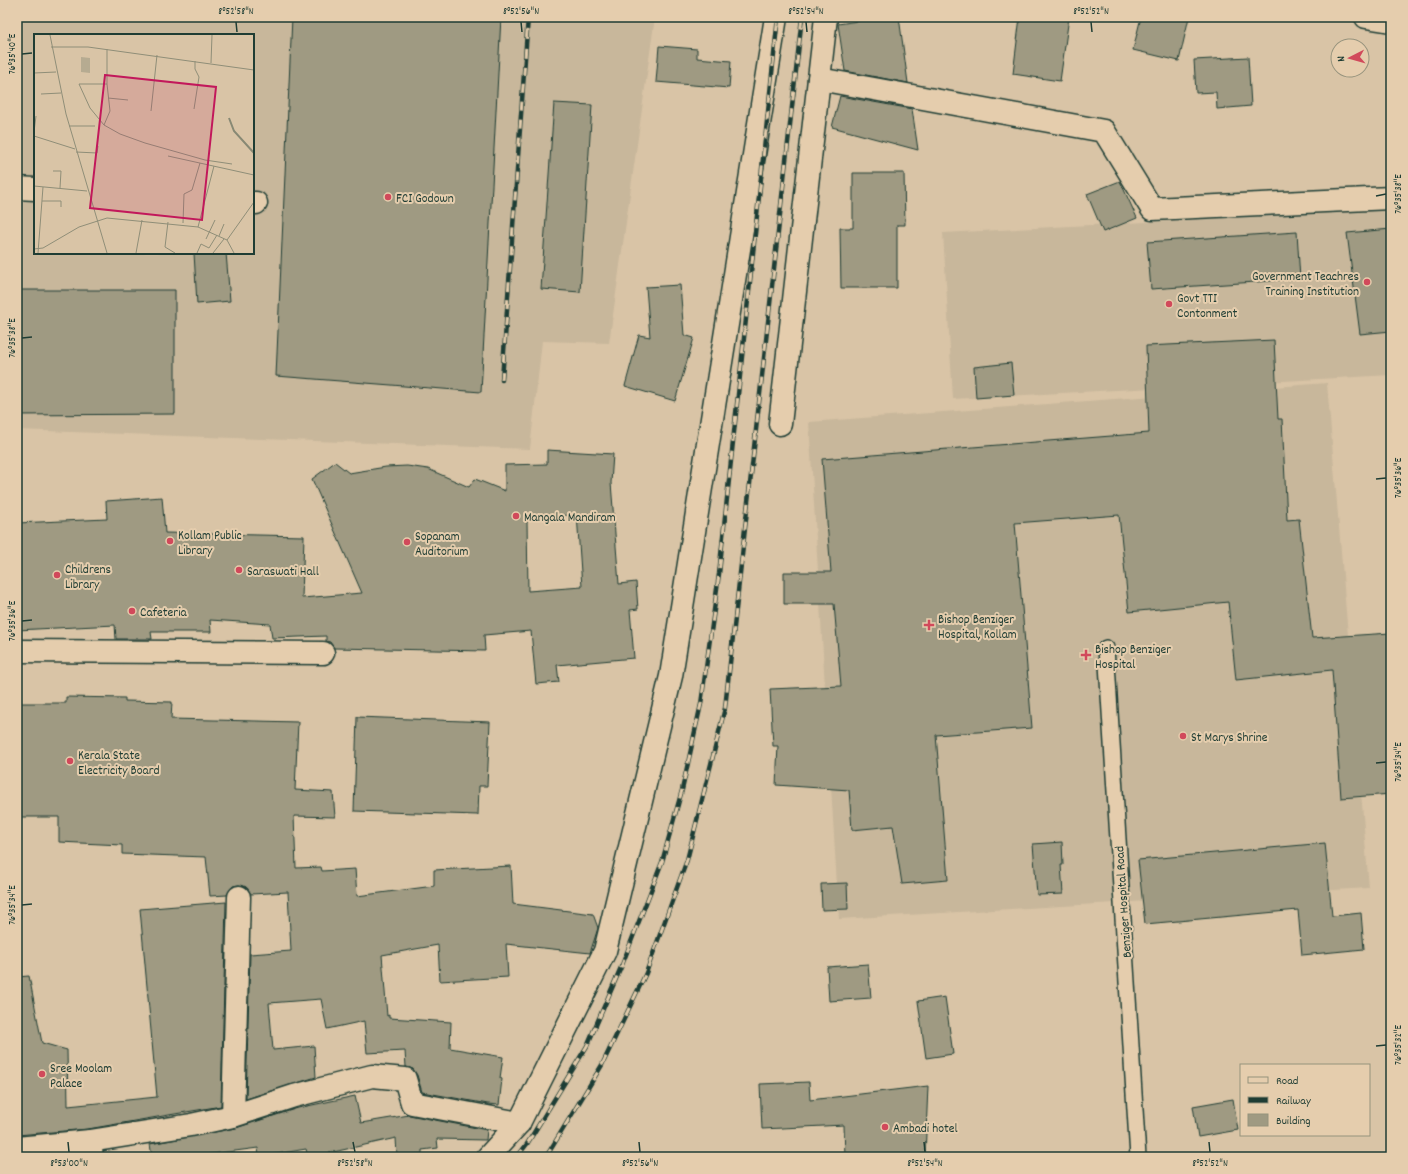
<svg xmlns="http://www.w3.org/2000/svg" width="1408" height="1174" viewBox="0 0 1408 1174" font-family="Dekko,sans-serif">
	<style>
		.built { fill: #c8b79b; fill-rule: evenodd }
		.building { fill: #9f9a82; stroke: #1f3d34; fill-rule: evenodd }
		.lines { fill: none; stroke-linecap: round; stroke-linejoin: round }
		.service-casing { stroke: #1f3d34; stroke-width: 18 }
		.minor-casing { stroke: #1f3d34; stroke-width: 25 }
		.service { stroke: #e5cdad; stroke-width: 15 }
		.minor { stroke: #e5cdad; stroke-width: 22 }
		.rail-casing { stroke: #1f3d34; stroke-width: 4.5 }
		.rail { stroke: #e5cdad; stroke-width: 3; stroke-dasharray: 9; stroke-linecap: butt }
		.ticks { fill: none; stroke: #1f3d34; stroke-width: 1.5 }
		.poi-dot { fill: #d1495b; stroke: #e5cdad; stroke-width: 1.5 }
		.labels { text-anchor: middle; stroke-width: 4; stroke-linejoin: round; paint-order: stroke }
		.poi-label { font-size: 13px; fill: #1f3d34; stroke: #e5cdad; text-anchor: start }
		.street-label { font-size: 13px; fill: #1f3d34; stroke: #e5cdad }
		.inset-river { fill: none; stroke: #888974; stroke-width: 2 }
		.inset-road { fill: none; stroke: #8f8e78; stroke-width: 1 }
		.view { fill: #c2185b; fill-opacity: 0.15; stroke: #c2185b; stroke-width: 2 }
		.inset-edge { fill: none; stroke: #1f3d34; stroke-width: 2 }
		.neatline { fill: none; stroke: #1f3d34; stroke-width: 1.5 }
		.ticks-label { font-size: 10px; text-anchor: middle; fill: #1f3d34 }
	</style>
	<rect width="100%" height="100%" fill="#d9c4a6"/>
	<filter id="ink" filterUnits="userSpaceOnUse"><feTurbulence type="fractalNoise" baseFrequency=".025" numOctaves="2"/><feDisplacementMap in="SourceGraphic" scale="8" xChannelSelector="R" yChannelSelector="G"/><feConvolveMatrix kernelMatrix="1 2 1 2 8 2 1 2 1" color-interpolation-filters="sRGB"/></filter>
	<g filter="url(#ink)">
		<g class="built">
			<path d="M 17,17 L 655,17 L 609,343 L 542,341 L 530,449 L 17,430 ZM 35,35 L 253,35 L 253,253 L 35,253 Z"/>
			<polygon points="1391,209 1391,375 953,399 943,233"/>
			<polygon points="1327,383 1369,888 839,919 809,422"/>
		</g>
		<g class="building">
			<polygon points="292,17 501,17 481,392 276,376"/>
			<polygon points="884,17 899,17 908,83 845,71 838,24"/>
			<polygon points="1020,17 1069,17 1060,81 1013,74"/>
			<polygon points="1141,17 1189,17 1179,61 1133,50"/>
			<polygon points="659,46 697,49 697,58 731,61 729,88 656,82"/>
			<polygon points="1248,57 1251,106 1217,109 1216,92 1196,93 1194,60"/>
			<polygon points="840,96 912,109 918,150 832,127"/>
			<polygon points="554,103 592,105 580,292 541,289"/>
			<polygon points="853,173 904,173 905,225 897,225 897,288 841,288 840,228 853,228"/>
			<polygon points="1120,181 1137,218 1103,232 1087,194"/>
			<polygon points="1391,229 1391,331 1360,334 1347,233"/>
			<polygon points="1297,232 1300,279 1151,289 1147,242"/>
			<polygon points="194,253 226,253 230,301 197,304"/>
			<polygon points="680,285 684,335 694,338 675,401 625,386 639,335 650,337 646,287"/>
			<polygon points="17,290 175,290 175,414 17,415"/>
			<polygon points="1274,340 1278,419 1282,419 1287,520 1299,519 1312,638 1391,633 1391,794 1341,798 1332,670 1236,680 1228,602 1129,612 1119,515 1015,523 1032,728 936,735 948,880 902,884 893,826 852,830 849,790 776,785 778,746 773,746 770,689 841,686 834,604 784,604 784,572 831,572 822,459 1149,433 1146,346"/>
			<polygon points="1011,363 1014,395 976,398 974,367"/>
			<path d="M 547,450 L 613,454 L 611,483 L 619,584 L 636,582 L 638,609 L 630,610 L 634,658 L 557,665 L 559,682 L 536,684 L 531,631 L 484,635 L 485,651 L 334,648 L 330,642 L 326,641 L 326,636 L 272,638 L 270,624 L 210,620 L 211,632 L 151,632 L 152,639 L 116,639 L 115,625 L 17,630 L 17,523 L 107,519 L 106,501 L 162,497 L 165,533 L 304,536 L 302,598 L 362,593 L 312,479 L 335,462 L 349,473 L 386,467 L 407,466 L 428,469 L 469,487 L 475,479 L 505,491 L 505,465 L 547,464 ZM 577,514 L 582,587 L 528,591 L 527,520 Z"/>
			<polygon points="66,697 125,698 125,701 172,702 171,719 298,722 295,790 333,792 335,817 294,816 296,868 321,867 322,871 355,869 357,896 434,886 434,870 511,866 513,904 593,914 598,928 590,953 506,944 508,977 440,981 438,945 382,955 387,1016 389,1015 389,1018 451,1022 450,1048 503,1057 500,1078 502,1079 499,1105 488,1104 422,1092 417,1075 413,1069 406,1067 405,1051 367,1053 364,1021 327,1029 321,999 269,1003 273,1050 314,1046 316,1077 246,1099 250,954 291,951 288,892 251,894 246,887 239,885 233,886 227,895 210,896 206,857 122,854 122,845 59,842 59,817 17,817 17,703 66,703"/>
			<polygon points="357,717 490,722 487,786 479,786 478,815 354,811"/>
			<polygon points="1062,842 1063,865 1061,865 1063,894 1037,895 1033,844"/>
			<polygon points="1325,843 1332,916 1361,913 1364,949 1302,955 1298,910 1145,924 1138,860"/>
			<polygon points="847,883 848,909 822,910 821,884"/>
			<polygon points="226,902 221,1106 88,1129 17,1135 17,977 29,976 42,1043 67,1050 68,1106 157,1097 140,909"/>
			<polygon points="868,964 871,998 829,1001 827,967"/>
			<polygon points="945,997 953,1054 926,1058 918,1001"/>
			<polygon points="809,1082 810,1100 928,1086 925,1157 845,1157 844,1125 762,1129 760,1084"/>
			<polygon points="355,1096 361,1123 409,1115 487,1130 486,1140 437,1139 438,1148 422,1150 422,1154 397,1156 396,1138 311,1157 308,1157 306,1149 259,1157 258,1148 189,1157 152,1157 150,1144 236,1128 298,1108"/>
			<polygon points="1233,1099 1238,1130 1198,1137 1193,1106"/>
		</g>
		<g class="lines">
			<defs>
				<polyline id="service" points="1106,648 1138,1157"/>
				<g id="minor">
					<polyline points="1366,17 1391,21"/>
					<polyline points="819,79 1104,131 1152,209 1391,198"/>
					<polyline points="17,188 35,189"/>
					<polyline points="253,203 256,203"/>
					<polyline points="780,424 826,17"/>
					<polyline points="17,651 323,653"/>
					<polyline points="233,1116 239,897"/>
					<polyline points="90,1141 191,1125 233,1116 294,1096 372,1076 405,1079 412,1103 519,1123"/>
					<polyline points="17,1148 90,1141 92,1157"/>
					<polyline points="488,1157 519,1123 605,951 671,676 776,17"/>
				</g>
			</defs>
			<use href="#service" class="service-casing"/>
			<use href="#minor" class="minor-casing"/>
			<use href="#service" class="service"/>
			<use href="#minor" class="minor"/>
			<defs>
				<g id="rail">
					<polyline points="502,380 528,17"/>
					<polyline points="517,1157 527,1144 587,1046 622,965 662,862 682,790 701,704 719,574 778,17"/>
					<polyline points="546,1157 602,1065 646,973 687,860 725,708 802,17"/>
				</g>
			</defs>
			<use href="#rail" class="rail-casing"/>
			<use href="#rail" class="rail"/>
		</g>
	</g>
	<path class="ticks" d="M 236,22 L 237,32M 521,22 L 522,32M 806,22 L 807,32M 1091,22 L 1092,32M 22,54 L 32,53M 1376,196 L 1386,194M 22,338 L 32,337M 1376,479 L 1386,478M 22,621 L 32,620M 1376,763 L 1386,762M 22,905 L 32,904M 1376,1046 L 1386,1045M 68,1142 L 69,1152M 353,1142 L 355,1152M 639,1142 L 640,1152M 924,1142 L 925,1152M 1209,1142 L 1210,1152"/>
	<g class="poi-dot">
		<circle cx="388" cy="197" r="4"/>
		<circle cx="1367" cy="282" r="4"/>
		<circle cx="1169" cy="304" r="4"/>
		<circle cx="516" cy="516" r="4"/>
		<circle cx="170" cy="541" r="4"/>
		<circle cx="407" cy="542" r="4"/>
		<circle cx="239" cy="570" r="4"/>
		<circle cx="57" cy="575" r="4"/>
		<circle cx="132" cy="611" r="4"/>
		<path d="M927 619h4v4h4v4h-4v4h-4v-4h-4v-4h4z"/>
		<path d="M1084 649h4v4h4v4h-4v4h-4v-4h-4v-4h4z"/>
		<circle cx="1183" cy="736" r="4"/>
		<circle cx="70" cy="761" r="4"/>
		<circle cx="42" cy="1074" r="4"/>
		<circle cx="885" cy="1127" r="4"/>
	</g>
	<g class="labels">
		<g class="poi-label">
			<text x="396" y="202">FCI Godown</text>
			<text x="1359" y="280" text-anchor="end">Government Teachres<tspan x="1359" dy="15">Training Institution</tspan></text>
			<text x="1177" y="302">Govt TTI<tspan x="1177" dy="15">Contonment</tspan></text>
			<text x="524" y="521">Mangala Mandiram</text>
			<text x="178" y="539">Kollam Public<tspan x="178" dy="15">Library</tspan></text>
			<text x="415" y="540">Sopanam<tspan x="415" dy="15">Auditorium</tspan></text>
			<text x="65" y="573">Childrens<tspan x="65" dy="15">Library</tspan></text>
			<text x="247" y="575">Saraswati Hall</text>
			<text x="140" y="616">Cafeteria</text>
			<text x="938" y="623">Bishop Benziger<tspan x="938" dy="15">Hospital, Kollam</tspan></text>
			<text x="1095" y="653">Bishop Benziger<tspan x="1095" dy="15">Hospital</tspan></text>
			<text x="1191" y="741">St Marys Shrine</text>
			<text x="78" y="759">Kerala State<tspan x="78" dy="15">Electricity Board</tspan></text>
			<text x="50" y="1072">Sree Moolam<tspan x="50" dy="15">Palace</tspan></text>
			<text x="893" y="1132">Ambadi hotel</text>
		</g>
		<g class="street-label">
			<text transform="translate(1122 902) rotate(-94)" y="5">Benziger Hospital Road</text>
		</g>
	</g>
	<g transform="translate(34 34)">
		<rect width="220" height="220" fill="#d9c4a6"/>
		<path d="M 47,23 L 56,24 L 56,39 L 47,38 Z" fill="#b6ab91"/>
		<path class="inset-river" d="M 195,84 L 200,97 L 220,119"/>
		<path class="inset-road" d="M 16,1 L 32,80 L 73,219M 17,13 L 54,13 L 220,36M 73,15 L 73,50 L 45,50 L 56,74 L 70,91 L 86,100 L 111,109 L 171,126 L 198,130M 177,29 L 178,1M 0,39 L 22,38M 7,60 L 27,59M 74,64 L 94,66M 160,75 L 165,43 L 161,35 L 161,27M 117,77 L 123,21M 70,91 L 76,77 L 73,50M 35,92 L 61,92M 0,98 L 2,82M 0,102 L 41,115M 42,118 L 63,119 L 64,112M 134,122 L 220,141M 19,137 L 27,137 L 26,154M 0,152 L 53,157M 8,167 L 27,167 L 27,173M 134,188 L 131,213 L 141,219M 149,189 L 150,160 L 158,156 L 166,129M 164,193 L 180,132M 185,202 L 190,190M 172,205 L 181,186M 193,206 L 220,168M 0,215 L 9,214 L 45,193 L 73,184 L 164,193 L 193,206 L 200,219M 4,219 L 9,153M 102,219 L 108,186M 163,219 L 167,210 L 175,214 L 183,201M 179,219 L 190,205"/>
		<path class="view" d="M 71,41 L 182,53 L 168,186 L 56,174 Z"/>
		<rect width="220" height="220" class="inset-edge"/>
	</g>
	<rect width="1408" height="1174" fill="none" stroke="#e5cdad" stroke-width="44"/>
	<rect x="1240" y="1064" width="130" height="72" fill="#e5cdad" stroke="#96937d"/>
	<rect x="1248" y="1077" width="20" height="6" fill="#e5cdad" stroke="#96937d"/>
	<text x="1276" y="1084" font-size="12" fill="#1f3d34">Road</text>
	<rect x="1248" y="1097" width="20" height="6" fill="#1f3d34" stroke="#96937d"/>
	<text x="1276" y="1104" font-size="12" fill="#1f3d34">Railway</text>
	<rect x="1248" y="1114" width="20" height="12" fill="#9f9a82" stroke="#96937d"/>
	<text x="1276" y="1124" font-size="12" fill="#1f3d34">Building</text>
	<g transform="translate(1350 58) rotate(264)"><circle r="19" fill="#e5cdad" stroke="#96937d"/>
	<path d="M0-3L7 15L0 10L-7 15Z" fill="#d1495b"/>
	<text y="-6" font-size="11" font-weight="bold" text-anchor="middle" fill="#1f3d34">N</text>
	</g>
	<rect x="22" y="22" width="1364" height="1130" class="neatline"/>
	<g class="ticks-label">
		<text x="236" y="14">8°52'58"N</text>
		<text x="521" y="14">8°52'56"N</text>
		<text x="806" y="14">8°52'54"N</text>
		<text x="1091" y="14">8°52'52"N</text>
		<text transform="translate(11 54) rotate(-90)" y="4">76°35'40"E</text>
		<text transform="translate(1397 194) rotate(-90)" y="4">76°35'38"E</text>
		<text transform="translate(11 338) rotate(-90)" y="4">76°35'38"E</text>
		<text transform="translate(1397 478) rotate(-90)" y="4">76°35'36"E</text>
		<text transform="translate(11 621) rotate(-90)" y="4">76°35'36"E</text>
		<text transform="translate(1397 762) rotate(-90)" y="4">76°35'34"E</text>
		<text transform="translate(11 905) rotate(-90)" y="4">76°35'34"E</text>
		<text transform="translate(1397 1045) rotate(-90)" y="4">76°35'32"E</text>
		<text x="69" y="1166">8°53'00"N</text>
		<text x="355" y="1166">8°52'58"N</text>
		<text x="640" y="1166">8°52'56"N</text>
		<text x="925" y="1166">8°52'54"N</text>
		<text x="1210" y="1166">8°52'52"N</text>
	</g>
</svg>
